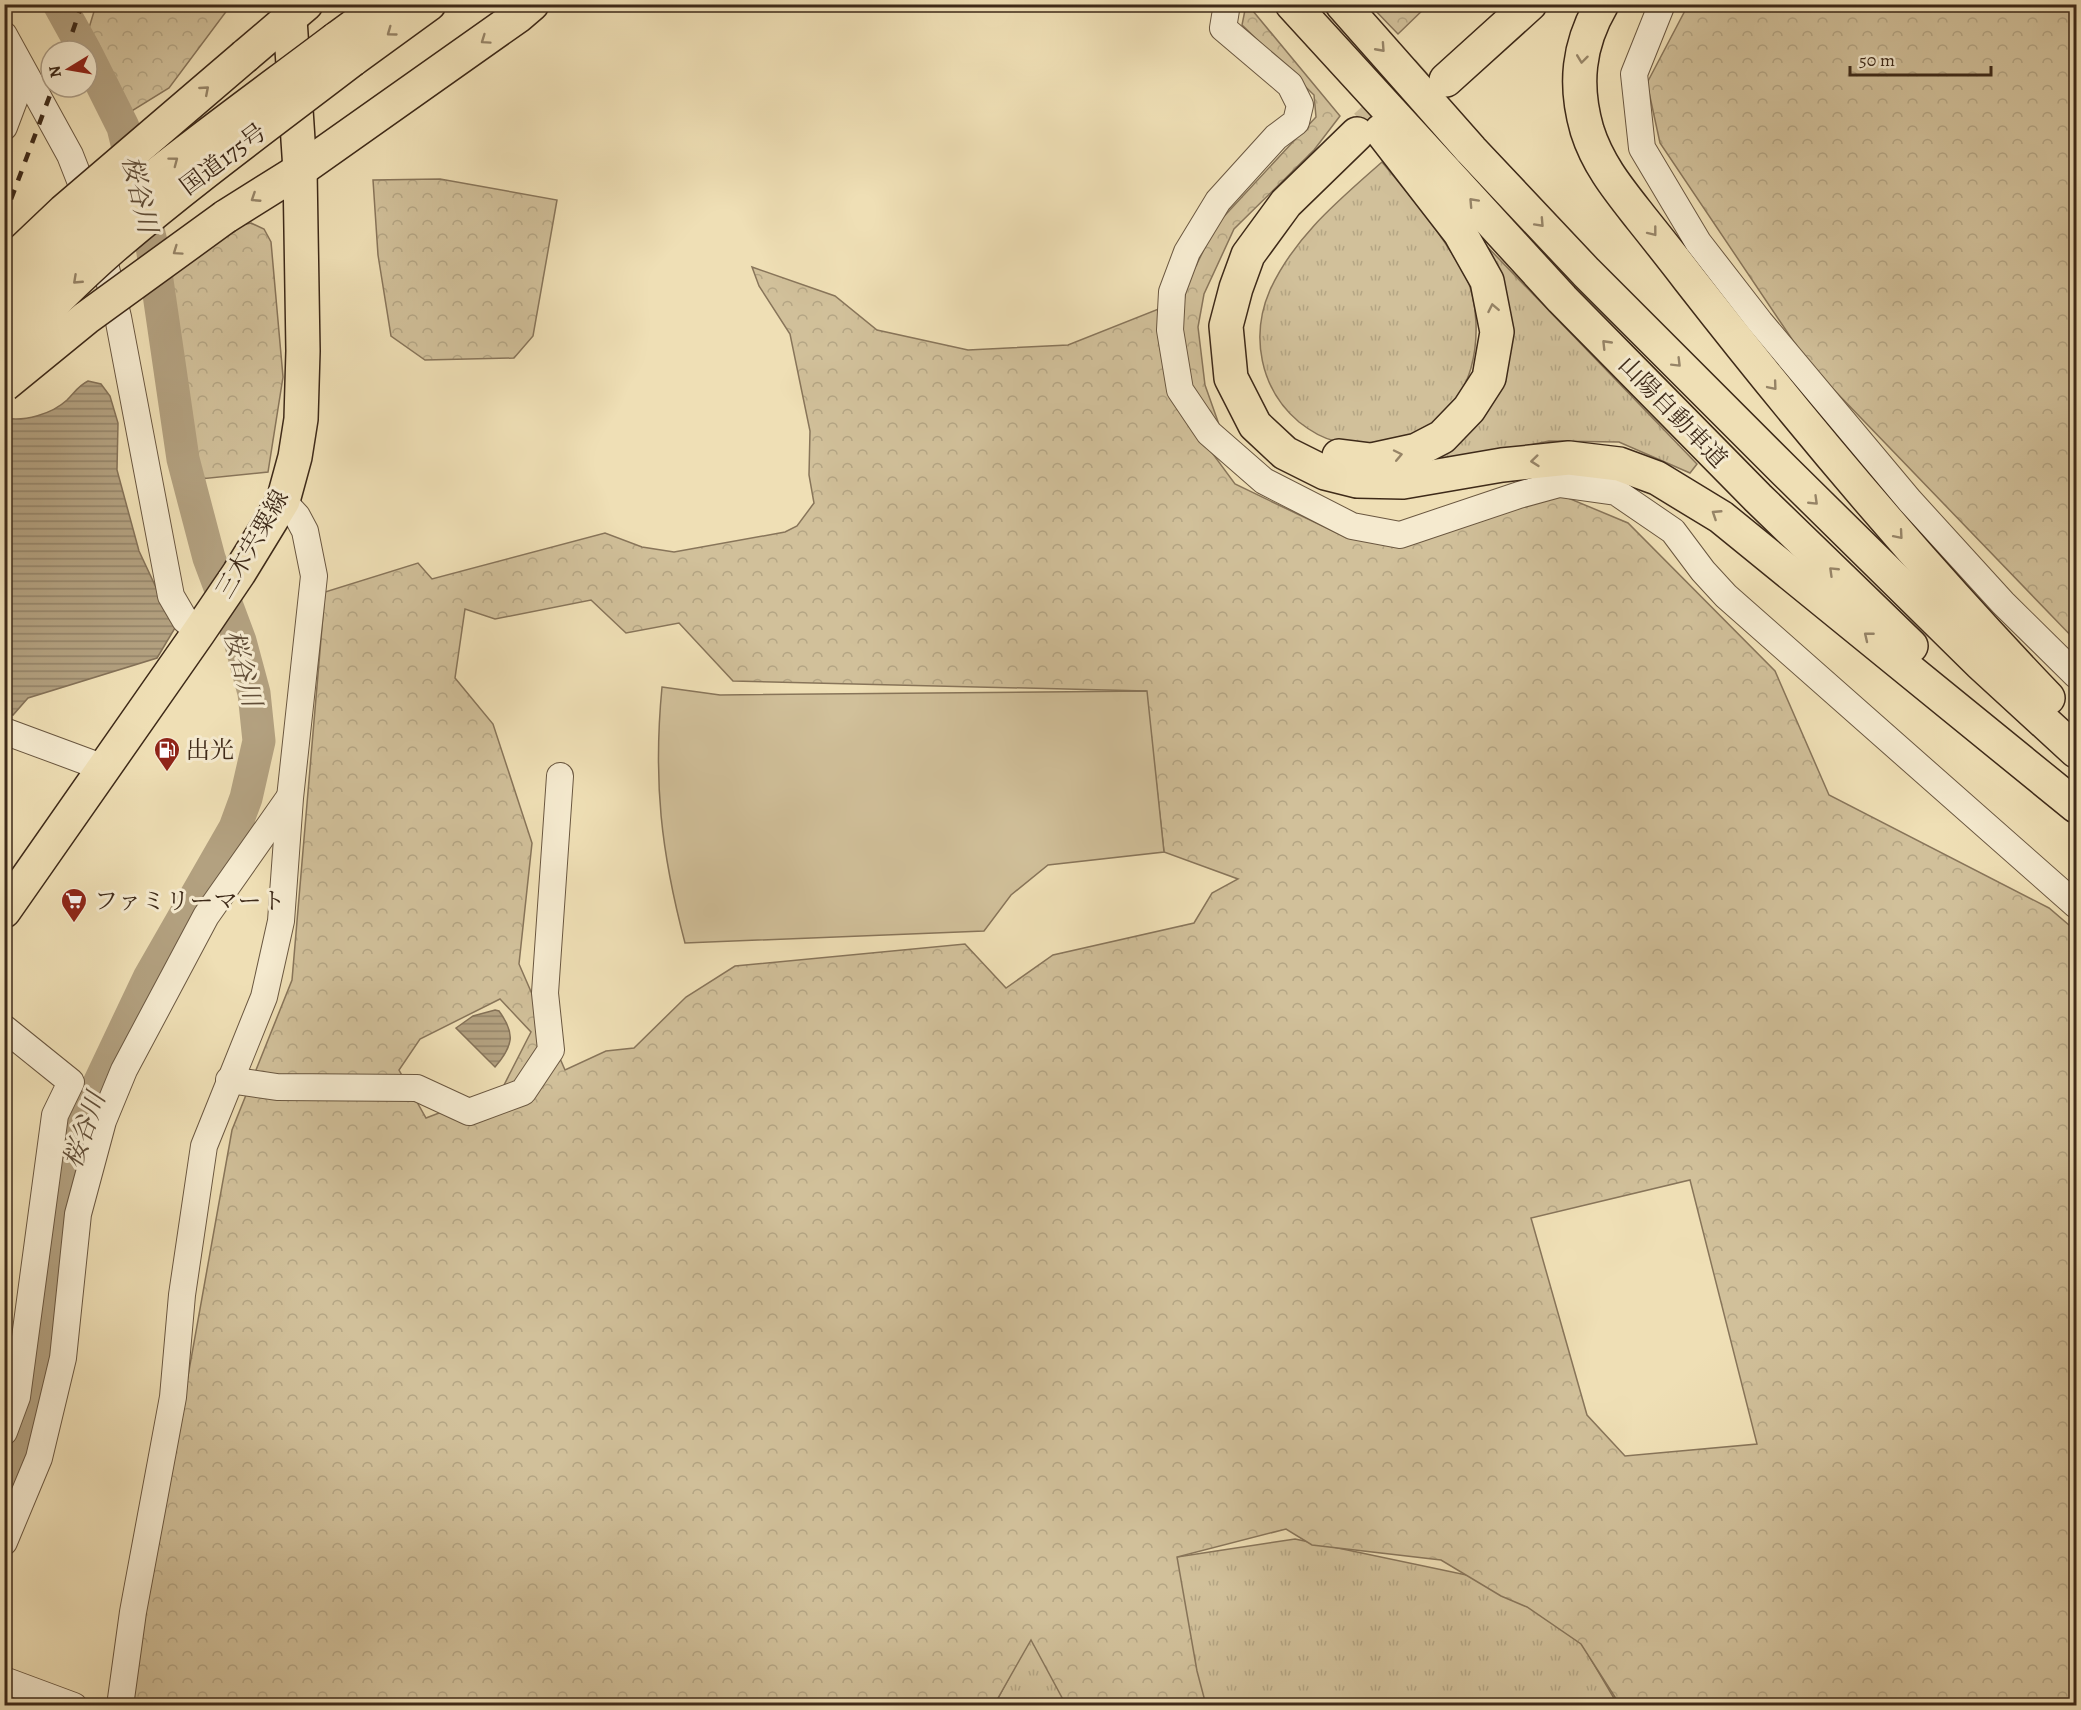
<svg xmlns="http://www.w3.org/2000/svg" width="2081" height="1710" viewBox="0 0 2081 1710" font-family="Alegreya,'Noto Serif JP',serif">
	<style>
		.grass { fill: url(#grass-tufts); stroke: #88755a; stroke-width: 1.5 }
		.forest { fill: url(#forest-crowns); stroke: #88755a; stroke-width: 1.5; fill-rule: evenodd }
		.garden { fill: #d1c09a; stroke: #88755a; stroke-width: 1.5 }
		.water { fill: url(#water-rules); stroke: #847157; stroke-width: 1.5 }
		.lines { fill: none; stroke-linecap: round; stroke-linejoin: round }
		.river { stroke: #b3a180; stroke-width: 33 }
		.highway-tunnel { stroke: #ccbb96; stroke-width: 33; stroke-dasharray: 33 16; stroke-linecap: butt }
		.minor-casing { stroke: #6a5740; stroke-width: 28 }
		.major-casing { stroke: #3e2a19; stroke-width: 36 }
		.highway-casing { stroke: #3e2a19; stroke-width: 36 }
		.minor { stroke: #f5eacf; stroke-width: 26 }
		.major { stroke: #efdfb5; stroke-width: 33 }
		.highway { stroke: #efdfb5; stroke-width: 33 }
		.rail { stroke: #3e2a19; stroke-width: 4.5; stroke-dasharray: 10 10; stroke-linecap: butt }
		.highway-bridge-casing { stroke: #3e2a19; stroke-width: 36; stroke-linecap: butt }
		.highway-bridge { stroke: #efdfb5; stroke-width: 33 }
		.oneway { stroke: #968467 }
		.labels { text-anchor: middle; stroke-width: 6; stroke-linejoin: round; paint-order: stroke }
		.street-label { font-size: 24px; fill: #3e2a19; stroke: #f5eacf }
		.poi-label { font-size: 24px; fill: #3e2a19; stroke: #f5eacf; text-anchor: start }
		.water-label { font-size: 26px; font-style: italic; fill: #614e38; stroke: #f5eacf }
	</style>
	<defs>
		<pattern id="grass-tufts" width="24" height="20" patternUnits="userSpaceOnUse" patternTransform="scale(1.5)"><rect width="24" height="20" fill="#d1c09a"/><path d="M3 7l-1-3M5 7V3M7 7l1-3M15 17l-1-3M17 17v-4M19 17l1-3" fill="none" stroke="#b4a584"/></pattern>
		<pattern id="forest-crowns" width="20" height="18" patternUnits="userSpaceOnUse" patternTransform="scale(1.5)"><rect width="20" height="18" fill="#d1c09a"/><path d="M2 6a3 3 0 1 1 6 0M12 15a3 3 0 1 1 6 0" fill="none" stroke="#b4a584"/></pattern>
		<pattern id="water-rules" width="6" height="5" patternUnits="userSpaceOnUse" patternTransform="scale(1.5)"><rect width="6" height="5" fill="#b3a180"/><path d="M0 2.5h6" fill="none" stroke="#938368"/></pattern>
	</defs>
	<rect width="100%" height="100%" fill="#efdfb5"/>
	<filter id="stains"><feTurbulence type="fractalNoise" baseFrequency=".00333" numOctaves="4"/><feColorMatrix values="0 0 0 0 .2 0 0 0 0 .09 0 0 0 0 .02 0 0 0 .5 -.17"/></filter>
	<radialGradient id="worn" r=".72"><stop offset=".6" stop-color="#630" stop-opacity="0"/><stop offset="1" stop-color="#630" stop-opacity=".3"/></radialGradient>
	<g class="grass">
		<path d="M 1382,162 C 1406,191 1430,219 1451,252 C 1455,259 1462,267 1465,274 C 1478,302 1479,339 1471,368 C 1460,407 1425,438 1384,445 C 1373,447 1346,443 1335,441 C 1322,438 1309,430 1299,422 C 1260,389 1250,336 1270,290 C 1295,236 1338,201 1382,162 Z"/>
		<polygon points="1474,233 1697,464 1690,473 1619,442 1549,441 1404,472 1503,371"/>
		<polygon points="1295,1539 1552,1593 1618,1705 994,1706 1040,1619 1177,1557"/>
	</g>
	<g class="forest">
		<polygon points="96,5 96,4 231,5 169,88 127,114 89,28"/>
		<polygon points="1246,5 1248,5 1340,116 1314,150 1234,229 1204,294 1198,327 1205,385 1222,433 1193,391 1180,324 1187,284 1216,225 1316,117 1314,95 1242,25"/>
		<polygon points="1370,5 1428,5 1398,34"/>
		<polygon points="1688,5 2076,5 2076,641 1808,363 1660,143 1647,83"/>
		<polygon points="440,179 557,200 533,336 514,358 425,360 391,336 378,255 373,180"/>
		<polygon points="251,223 264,229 271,242 283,377 268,472 200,479 181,395 167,274 237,226"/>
		<path d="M 752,267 L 835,296 L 877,330 L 968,350 L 1068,345 L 1161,308 L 1168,393 L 1235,484 L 1337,533 L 1384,544 L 1561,495 L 1628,523 L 1775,671 L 1829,795 L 2049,908 L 2076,931 L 2076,1705 L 1620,1705 L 1581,1644 L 1527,1607 L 1501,1596 L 1441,1560 L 1312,1545 L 1286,1529 L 1177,1557 L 1197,1671 L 1206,1705 L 1066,1705 L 1031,1640 L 994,1705 L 129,1706 L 232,1130 L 292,980 L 325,592 L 418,563 L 432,579 L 605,533 L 642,547 L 674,552 L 785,532 L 797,526 L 814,503 L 809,475 L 810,431 L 790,334 L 759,286 ZM 591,600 L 626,633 L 679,623 L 733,681 L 1146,691 L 1164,852 L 1238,879 L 1212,893 L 1194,923 L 1053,955 L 1006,988 L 965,944 L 735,966 L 686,997 L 634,1048 L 606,1051 L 565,1070 L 519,964 L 532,843 L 493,724 L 455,678 L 465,609 L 495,619 ZM 500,999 L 531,1032 L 502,1089 L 426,1118 L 399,1070 L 420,1039 ZM 1690,1180 L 1757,1444 L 1625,1456 L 1587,1415 L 1531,1218 Z"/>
	</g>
	<path class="garden" d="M 662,687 L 720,695 L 1147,691 L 1164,852 L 1048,865 L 1011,895 L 984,931 L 685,943 C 661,852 653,781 662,687 Z"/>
	<g class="water">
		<path d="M 88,381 L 101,384 L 110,396 L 118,423 L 117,470 L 139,551 L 175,628 L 157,658 L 28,698 L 13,715 L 5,712 L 5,418 C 24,422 52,414 67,400 C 74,393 78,386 88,381 Z"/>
		<path d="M 495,1010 L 499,1011 C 516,1034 513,1046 495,1067 L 456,1028 L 473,1016 Z"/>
	</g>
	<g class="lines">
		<g class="river">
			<polyline points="59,4 85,51"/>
			<polyline points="4,1504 13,1484 40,1379 58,1208 86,1111 149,978 235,828 246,798 259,741 254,693 240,641 209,558 183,459 152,246 123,127 87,55"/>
		</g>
		<polyline class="highway-tunnel" points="1365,126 1433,66"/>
		<defs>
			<g id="minor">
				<polyline points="1227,4 1223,28 1290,85 1300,105 1296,122 1276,137 1218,201 1187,252 1172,292 1170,330 1180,390 1209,433 1264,481 1352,526 1400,535 1519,495 1559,484 1616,492 1673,531 1703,571 1726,596 2076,905"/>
				<polyline points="1662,4 1634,74 1642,148 1698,242 1760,322 1910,501 2003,603 2076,675"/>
				<polyline points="4,35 70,155 92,211 118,317 171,596 185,620 199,632"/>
				<polyline points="4,127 24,74"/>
				<polyline points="4,731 104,768"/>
				<polyline points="4,1028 71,1082 55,1115 17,1397 4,1432"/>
				<polyline points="229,1080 277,1087 417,1088 469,1112 523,1092 551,1050 545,993 560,776"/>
				<polyline points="4,1542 39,1458 63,1358 78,1214 103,1121 124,1070 206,916 289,798"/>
				<polyline points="4,1680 74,1706"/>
				<polyline points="120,1706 133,1612 173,1397 182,1295 204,1146 264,997 281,921 290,798 314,576 305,531 297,516 283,501"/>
			</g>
			<polyline id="major" points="4,911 199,632 239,573 283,501 295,457 301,419 303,351 300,170 289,4"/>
			<g id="highway">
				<polyline points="1292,4 1562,299 1758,498 1911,646"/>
				<polyline points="1342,4 1471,150 1586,272 1785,471 1980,663 2076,751"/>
				<path d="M 1602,4 C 1578,45 1574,85 1587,130 C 1598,165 1619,190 1641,218 C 1657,238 1673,258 1689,279 C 1802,424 1921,565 2048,698"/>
				<polyline points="336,39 384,4"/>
				<polyline points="245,56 306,4"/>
				<polyline points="352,60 429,4"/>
				<polyline points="1446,80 1530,4"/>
				<polyline points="1357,134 1286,203 1248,255 1236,288 1226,326 1231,378 1255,425 1285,453 1325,473 1357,481 1403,482 1502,465 1569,458 1619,464 1657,478 1721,517 2076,806"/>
				<polyline points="225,217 300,170 518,16 532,4"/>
				<polyline points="1339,456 1371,460 1417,450 1442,437 1469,409 1489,378 1497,332 1487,281 1460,233 1381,131"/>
			</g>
		</defs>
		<use href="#minor" class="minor-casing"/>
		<use href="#major" class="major-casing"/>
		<use href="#highway" class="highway-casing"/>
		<use href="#minor" class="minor"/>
		<use href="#major" class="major"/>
		<use href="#highway" class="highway"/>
		<g class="rail">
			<polyline points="66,51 82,4"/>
			<polyline points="4,218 53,87"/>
		</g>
		<defs>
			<g id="highway-bridge">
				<polyline points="4,268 64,211 245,56"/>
				<path d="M 4,310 C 104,207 222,125 336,39"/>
				<path d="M 4,354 C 39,317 74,281 112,248 C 189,182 271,122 352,60"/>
				<polyline points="4,385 86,318 225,217"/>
			</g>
		</defs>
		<use href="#highway-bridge" class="highway-bridge-casing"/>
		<use href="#highway-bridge" class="highway-bridge"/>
	</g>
	<defs><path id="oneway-chevron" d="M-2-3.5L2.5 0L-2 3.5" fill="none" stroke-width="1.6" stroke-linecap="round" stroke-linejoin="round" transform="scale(1.5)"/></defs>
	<g class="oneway">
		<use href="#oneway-chevron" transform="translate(391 32) rotate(144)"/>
		<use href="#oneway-chevron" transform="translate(485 40) rotate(145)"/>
		<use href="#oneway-chevron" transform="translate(1381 48) rotate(48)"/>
		<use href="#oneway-chevron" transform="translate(1582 59) rotate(97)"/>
		<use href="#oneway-chevron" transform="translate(205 90) rotate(-41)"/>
		<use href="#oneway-chevron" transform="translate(174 161) rotate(-37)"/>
		<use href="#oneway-chevron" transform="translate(255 198) rotate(147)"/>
		<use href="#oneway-chevron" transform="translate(1473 202) rotate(-133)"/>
		<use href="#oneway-chevron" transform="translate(1540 223) rotate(47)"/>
		<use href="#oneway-chevron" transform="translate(1653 232) rotate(52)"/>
		<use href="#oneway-chevron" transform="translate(177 251) rotate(145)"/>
		<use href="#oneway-chevron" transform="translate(77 280) rotate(137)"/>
		<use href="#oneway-chevron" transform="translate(1493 308) rotate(-101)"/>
		<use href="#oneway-chevron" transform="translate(1606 344) rotate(-134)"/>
		<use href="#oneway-chevron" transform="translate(1677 363) rotate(45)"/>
		<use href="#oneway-chevron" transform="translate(1773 386) rotate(50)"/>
		<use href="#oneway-chevron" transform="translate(1398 455) rotate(-12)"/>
		<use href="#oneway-chevron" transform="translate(1535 461) rotate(174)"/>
		<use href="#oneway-chevron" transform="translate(1814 501) rotate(44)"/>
		<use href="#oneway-chevron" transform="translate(1716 514) rotate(-147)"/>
		<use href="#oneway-chevron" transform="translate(1899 535) rotate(49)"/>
		<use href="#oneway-chevron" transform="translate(1833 571) rotate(-136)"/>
		<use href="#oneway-chevron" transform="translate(1868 636) rotate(-141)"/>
	</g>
	<defs>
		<symbol id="fuel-pin" viewBox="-11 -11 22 30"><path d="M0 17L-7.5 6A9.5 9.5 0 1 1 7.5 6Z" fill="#8f2418" stroke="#f5eacf"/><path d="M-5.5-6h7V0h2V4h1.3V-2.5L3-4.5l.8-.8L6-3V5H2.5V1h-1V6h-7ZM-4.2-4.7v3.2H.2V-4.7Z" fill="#fff"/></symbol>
		<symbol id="supermarket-pin" viewBox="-11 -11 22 30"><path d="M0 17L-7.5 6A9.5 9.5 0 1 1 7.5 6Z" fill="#8f2418" stroke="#f5eacf"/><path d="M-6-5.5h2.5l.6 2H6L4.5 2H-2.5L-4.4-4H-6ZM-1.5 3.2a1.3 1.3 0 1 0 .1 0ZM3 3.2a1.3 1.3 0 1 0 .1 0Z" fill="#fff"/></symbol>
	</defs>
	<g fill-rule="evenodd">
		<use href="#fuel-pin" x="152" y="735" width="30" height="40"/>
		<use href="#supermarket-pin" x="59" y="886" width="30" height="40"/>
	</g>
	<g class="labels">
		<g class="street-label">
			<text transform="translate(223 159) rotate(-37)" y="8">国道175号</text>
			<text transform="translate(1673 412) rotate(46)" y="8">山陽自動車道</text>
			<text transform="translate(252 544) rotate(-60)" y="8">三木宍粟線</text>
		</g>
		<g class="poi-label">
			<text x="186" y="758">出光</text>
			<text x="94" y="909">ファミリーマート</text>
		</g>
		<g class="water-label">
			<text transform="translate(140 194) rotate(77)" y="9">桜谷川</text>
			<text transform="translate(243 668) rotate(75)" y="9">桜谷川</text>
			<text transform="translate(84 1130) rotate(-71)" y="9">桜谷川</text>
		</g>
	</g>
	<rect width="2081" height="1710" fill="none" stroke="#efdfb5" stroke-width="24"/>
	<rect x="6" y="6" width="2069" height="1698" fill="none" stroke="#3e2a19" stroke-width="3"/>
	<rect x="12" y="12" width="2057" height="1686" fill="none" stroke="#3e2a19" stroke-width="1.5"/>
	<g transform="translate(69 69) rotate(259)"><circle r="28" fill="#f5eacf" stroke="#ac9d86" stroke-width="1.5"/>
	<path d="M0-4.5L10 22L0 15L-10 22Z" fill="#8f2418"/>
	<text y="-9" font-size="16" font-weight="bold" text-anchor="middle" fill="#3e2a19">N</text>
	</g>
	<path d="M1850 66v9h141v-9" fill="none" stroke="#3e2a19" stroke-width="3"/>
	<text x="1859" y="66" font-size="18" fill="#3e2a19" stroke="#f5eacf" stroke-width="4.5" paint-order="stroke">50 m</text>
	<rect width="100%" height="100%" filter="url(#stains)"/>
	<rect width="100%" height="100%" fill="url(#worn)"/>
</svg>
